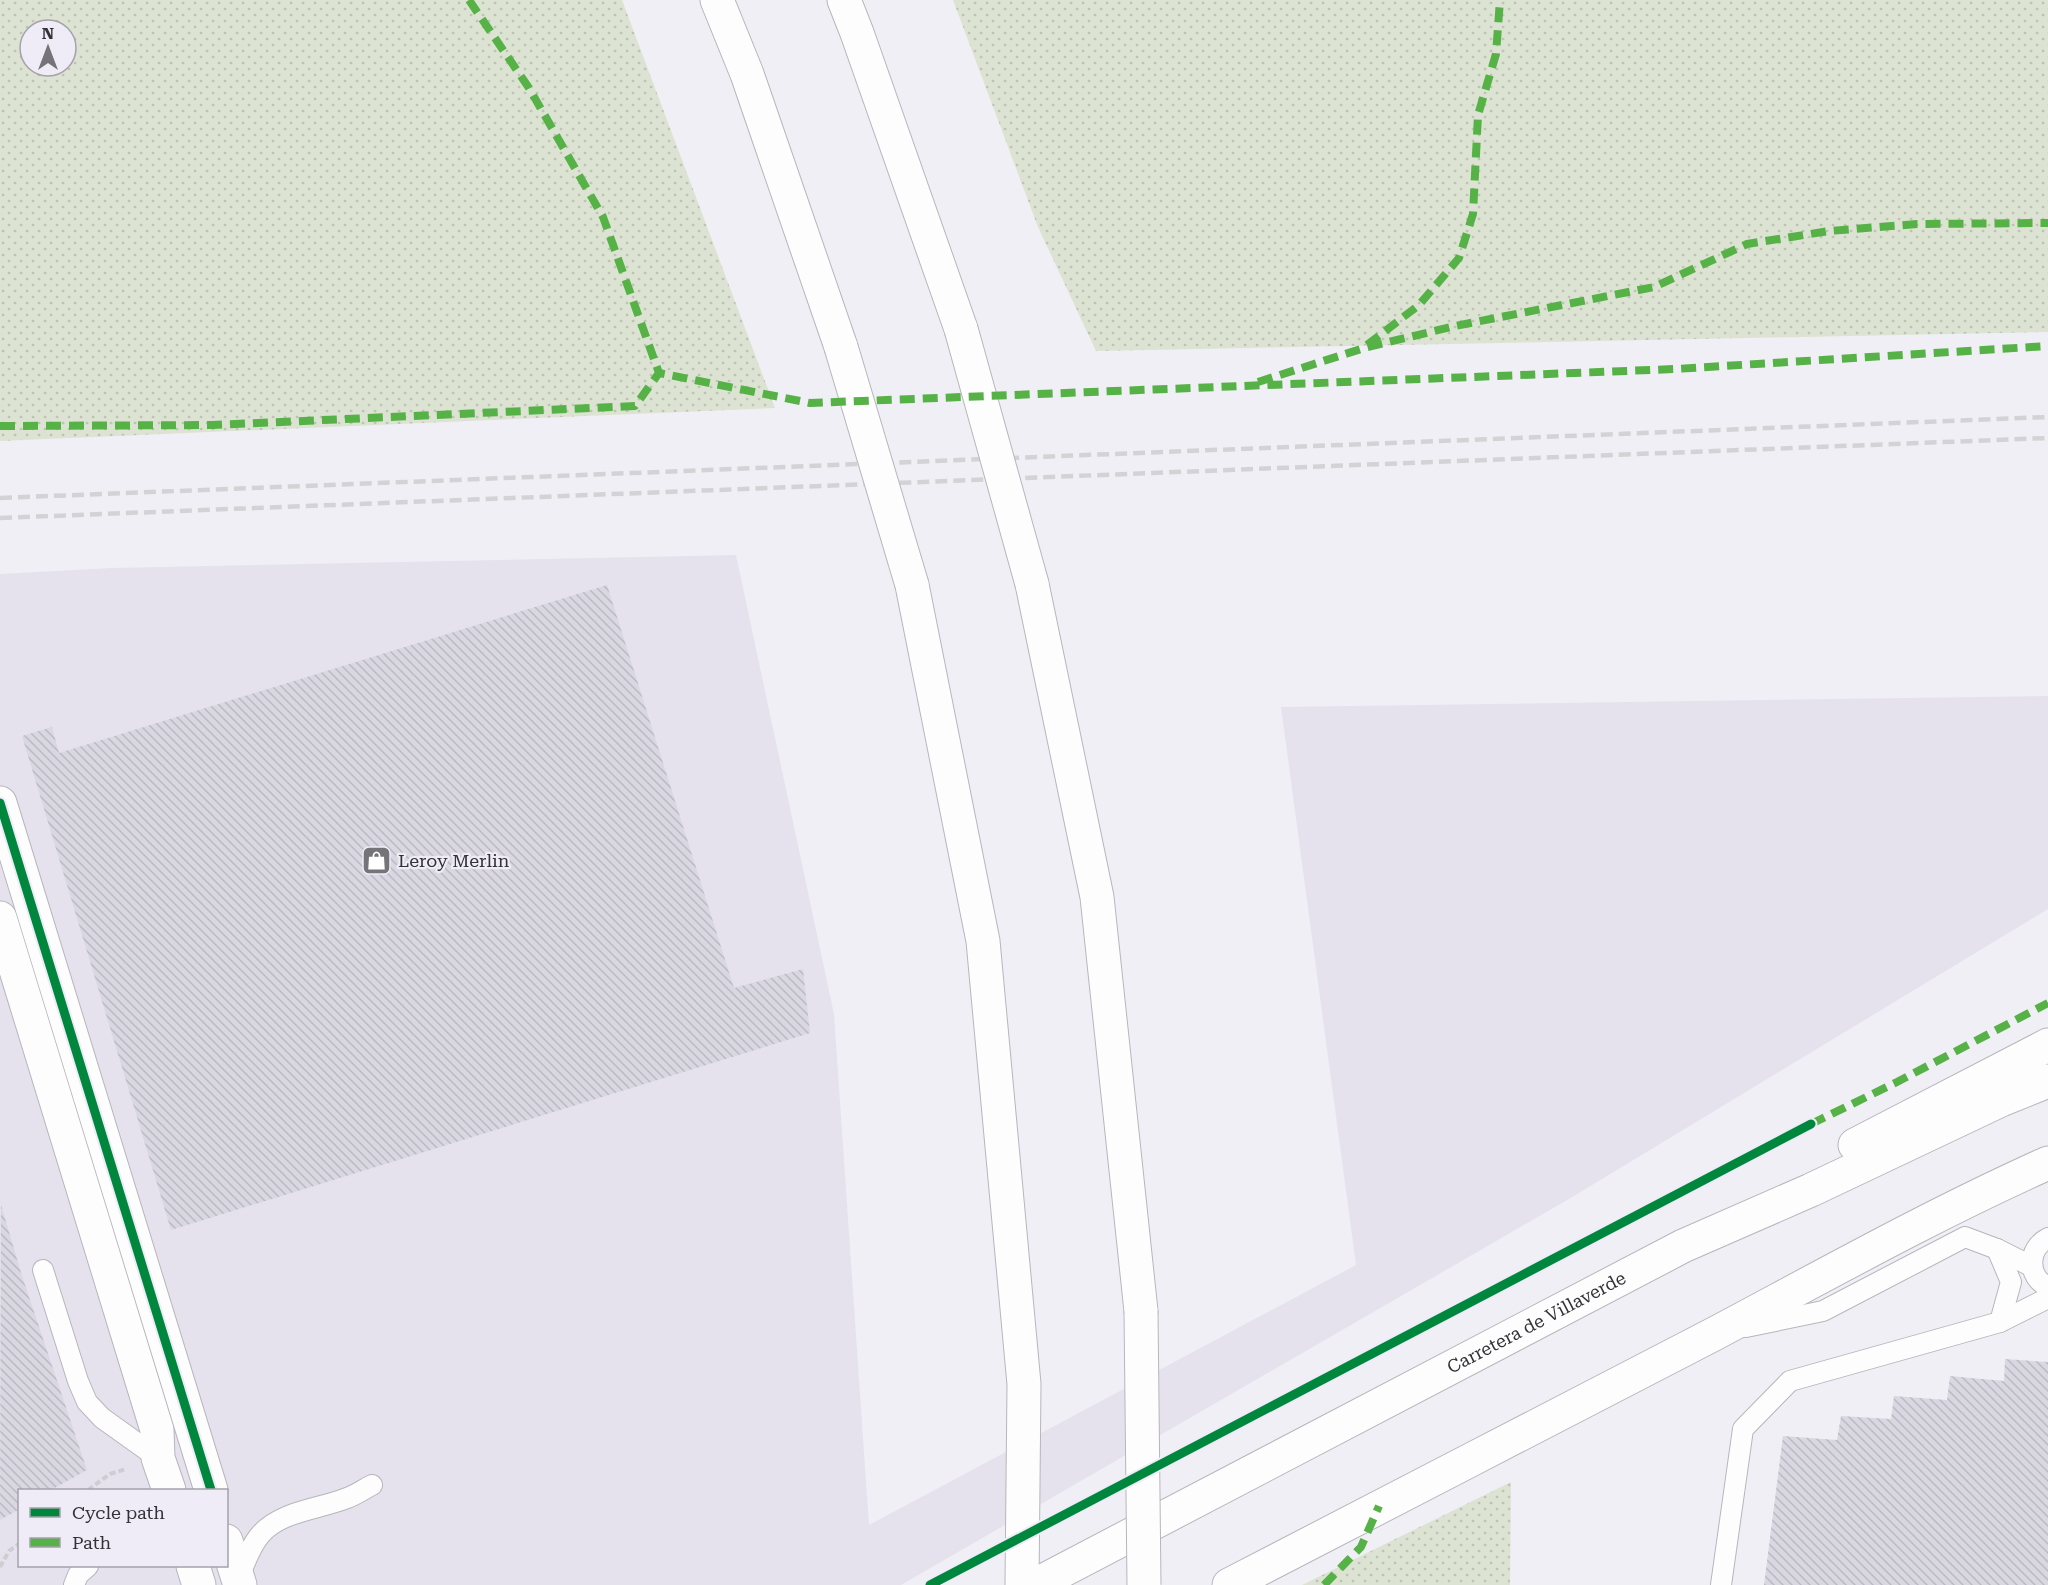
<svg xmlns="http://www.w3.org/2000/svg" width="2048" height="1585" viewBox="0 0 2048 1585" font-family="'Roboto Serif',serif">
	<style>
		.built { fill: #e5e2ee; fill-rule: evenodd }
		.grass { fill: url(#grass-dots); fill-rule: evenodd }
		.building { fill: url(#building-back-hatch) }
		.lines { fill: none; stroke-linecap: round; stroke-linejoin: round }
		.lane-casing { stroke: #b7b6bb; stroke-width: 22 }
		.street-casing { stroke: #b7b6bb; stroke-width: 35 }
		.highway-casing { stroke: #b7b6bb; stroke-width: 35 }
		.path { stroke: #cecdd1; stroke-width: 4; stroke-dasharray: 6 3; stroke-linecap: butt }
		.lane { stroke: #fdfdfe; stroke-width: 20 }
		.street { stroke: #fdfdfe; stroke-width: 33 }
		.highway { stroke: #fdfdfe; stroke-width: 33 }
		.rail { stroke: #d3d3d5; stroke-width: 4.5; stroke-dasharray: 12 6; stroke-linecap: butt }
		.highway-bridge-casing { stroke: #b7b6bb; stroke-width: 35; stroke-linecap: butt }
		.highway-bridge { stroke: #fdfdfe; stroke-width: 33 }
		.quiet { stroke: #56b246; stroke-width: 8; stroke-dasharray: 15 8; stroke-linecap: butt }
		.cycleway-casing { stroke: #efecf8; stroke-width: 13 }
		.cycleway { stroke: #00873e; stroke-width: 9 }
		.labels { text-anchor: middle; stroke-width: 4.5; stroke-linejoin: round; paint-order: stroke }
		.poi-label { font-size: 18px; fill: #333236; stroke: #efecf8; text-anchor: start }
		.street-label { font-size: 18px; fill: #333236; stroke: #efecf8 }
	</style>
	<defs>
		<pattern id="grass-dots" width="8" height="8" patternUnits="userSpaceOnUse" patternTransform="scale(1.5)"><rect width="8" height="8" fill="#dce3d2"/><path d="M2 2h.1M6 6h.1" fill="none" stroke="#bdc3b5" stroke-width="1.8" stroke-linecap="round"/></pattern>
		<pattern id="building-back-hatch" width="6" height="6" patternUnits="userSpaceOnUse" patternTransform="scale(1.5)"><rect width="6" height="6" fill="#d9d7e1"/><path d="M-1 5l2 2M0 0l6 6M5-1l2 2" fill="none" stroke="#bbb9c2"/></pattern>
	</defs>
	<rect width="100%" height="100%" fill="#f0eff5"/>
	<path class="built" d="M 736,555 L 834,1014 L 869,1525 L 1356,1265 L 1281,707 L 2048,696 L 2048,909 L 1569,1199 L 901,1585 L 0,1585 L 0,574 L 111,568 ZM 20,1490 L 226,1490 L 226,1566 L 20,1566 Z"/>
	<g class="grass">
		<path d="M 0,0 L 622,0 L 775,408 L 0,441 ZM 30,30 L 66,30 L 66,66 L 30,66 Z"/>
		<polygon points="953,0 2048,0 2048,332 1096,351 1038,227"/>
		<polygon points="1511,1482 1510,1585 1302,1585"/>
	</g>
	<g class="building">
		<polygon points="607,585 734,988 803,969 810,1033 171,1230 22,736 52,727 59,753"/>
		<polygon points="1,1205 22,1276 87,1470 51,1490 20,1490 20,1509 0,1520"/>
		<polygon points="2005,1359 2048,1362 2048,1585 1764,1585 1783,1436 1837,1440 1841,1416 1891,1419 1894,1396 1947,1400 1950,1376 2004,1381"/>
	</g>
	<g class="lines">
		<defs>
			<g id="lane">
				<path d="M 2048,1238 C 2027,1249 2027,1277 2048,1287"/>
				<polyline points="1997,1249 2011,1282 2000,1322"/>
				<polyline points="43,1270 78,1381 87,1402 102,1418 158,1458"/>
				<polyline points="1746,1327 1823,1311 1965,1237 1997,1249 2031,1266"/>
				<path d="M 238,1580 C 244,1565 250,1546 261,1534 C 281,1511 320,1509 347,1498 C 356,1495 364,1489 372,1485"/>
				<polyline points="74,1585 78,1575 88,1566"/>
				<polyline points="1721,1585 1743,1429 1790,1381 2000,1322 2048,1298"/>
			</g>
			<g id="street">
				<polyline points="0,803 211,1490"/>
				<polyline points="0,918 157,1430 158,1458 169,1490"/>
				<polyline points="226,1541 240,1585"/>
				<polyline points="193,1566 199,1585"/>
			</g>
			<g id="highway">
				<polyline points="717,0 747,74 841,347"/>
				<polyline points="844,0 857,33 961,329"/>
				<polyline points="1032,584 1097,897 1141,1311"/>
				<polyline points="912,585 983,941 1024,1384 1022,1585"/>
				<polyline points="1855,1145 2048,1045"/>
				<path id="s1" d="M 1035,1585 L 1683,1246 L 1811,1190 L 2001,1100 L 2048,1081"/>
				<path d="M 1229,1585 C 1390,1501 1553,1418 1714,1334 C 1825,1275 1934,1214 2048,1163"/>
			</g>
		</defs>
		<use href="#lane" class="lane-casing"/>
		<use href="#street" class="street-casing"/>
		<use href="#highway" class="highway-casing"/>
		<g class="path">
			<polyline points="88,1490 110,1474 126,1469"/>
			<polyline points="0,1567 9,1551 20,1543"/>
		</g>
		<use href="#lane" class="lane"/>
		<use href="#street" class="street"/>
		<use href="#highway" class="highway"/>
		<g class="rail">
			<polyline points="0,498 2048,417"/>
			<polyline points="0,518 2048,438"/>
		</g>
		<defs>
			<g id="highway-bridge">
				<polyline points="961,329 1032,584"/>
				<polyline points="841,347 912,585"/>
				<polyline points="1141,1311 1144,1585"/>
			</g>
		</defs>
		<use href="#highway-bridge" class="highway-bridge-casing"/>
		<use href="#highway-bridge" class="highway-bridge"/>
		<g class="quiet">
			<polyline points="469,0 529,88 603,217 659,373"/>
			<polyline points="1367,345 1419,305 1459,258 1473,214 1478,115 1496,54 1500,0"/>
			<polyline points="1258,382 1364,348 1455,326 1654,287 1747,244 1829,231 1917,224 2048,223"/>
			<polyline points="0,426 213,425 635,406 659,373 810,403 1675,369 2048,346"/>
			<polyline points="1811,1124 1897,1082 2048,1003"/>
			<polyline points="1324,1585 1361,1547 1379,1506"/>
		</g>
		<defs>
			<g id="cycleway">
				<polyline points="0,803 211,1490"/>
				<polyline points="930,1585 1811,1124"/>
			</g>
		</defs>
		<use href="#cycleway" class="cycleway-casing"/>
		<use href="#cycleway" class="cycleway"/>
	</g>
	<defs>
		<symbol id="shop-square" viewBox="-11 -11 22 22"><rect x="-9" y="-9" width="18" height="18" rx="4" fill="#757479" stroke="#efecf8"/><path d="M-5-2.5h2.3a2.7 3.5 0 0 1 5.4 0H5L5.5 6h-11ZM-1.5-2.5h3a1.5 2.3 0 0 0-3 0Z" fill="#fff"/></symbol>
	</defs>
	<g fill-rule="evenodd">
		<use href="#shop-square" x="360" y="844" width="33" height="33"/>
	</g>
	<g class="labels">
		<g class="poi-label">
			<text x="398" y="867">Leroy Merlin</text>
		</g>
		<g class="street-label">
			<text dy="6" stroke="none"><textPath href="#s1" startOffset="566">Carretera de Villaverde</textPath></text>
		</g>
	</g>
	<rect x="18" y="1489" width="210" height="78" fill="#efecf8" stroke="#a4a2aa" stroke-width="1.5"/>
	<rect x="30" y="1508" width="30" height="9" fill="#00873e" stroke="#a4a2aa" stroke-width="1.5"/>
	<text x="72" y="1519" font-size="18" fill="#333236">Cycle path</text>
	<rect x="30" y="1538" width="30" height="9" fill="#56b246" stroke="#a4a2aa" stroke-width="1.5"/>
	<text x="72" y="1549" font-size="18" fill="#333236">Path</text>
	<g transform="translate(48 48)"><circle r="28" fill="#efecf8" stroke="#a4a2aa" stroke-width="1.5"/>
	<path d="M0-4.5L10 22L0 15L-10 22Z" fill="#757479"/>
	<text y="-9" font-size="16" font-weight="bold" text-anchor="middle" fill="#333236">N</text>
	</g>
</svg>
